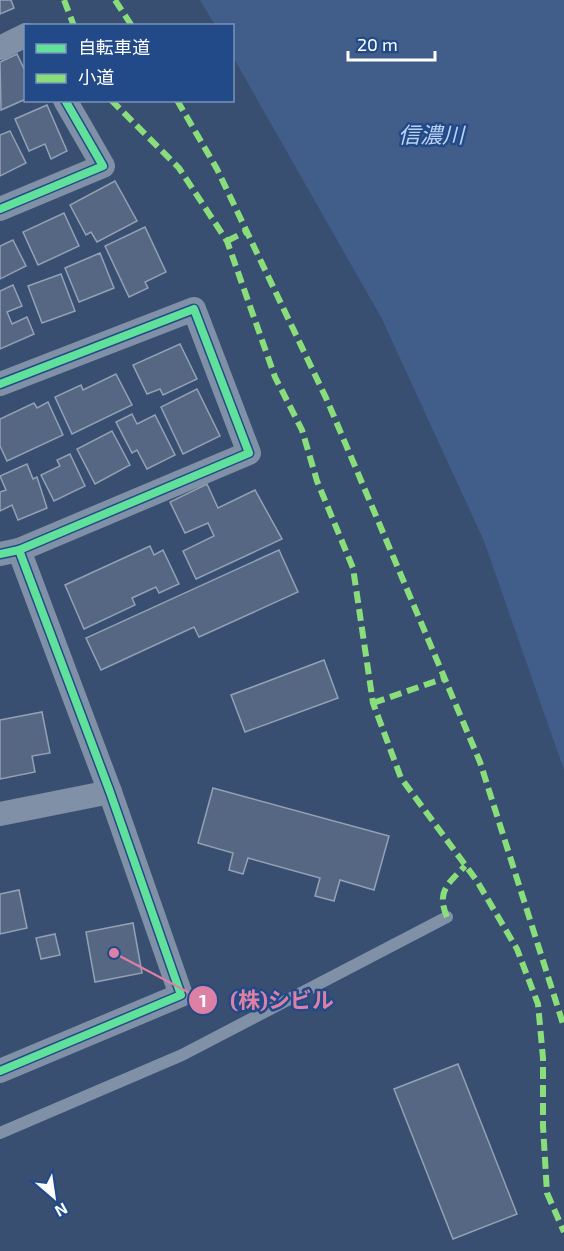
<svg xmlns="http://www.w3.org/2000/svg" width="564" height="1251" viewBox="0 0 564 1251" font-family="'Exo 2','Noto Sans JP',sans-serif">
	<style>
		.water { fill: #415d8a }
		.building { fill: #556782; stroke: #94a1b5; stroke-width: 1.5 }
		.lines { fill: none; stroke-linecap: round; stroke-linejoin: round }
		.lane { stroke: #8090a7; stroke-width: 12 }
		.street { stroke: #8090a7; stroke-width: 24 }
		.quiet { stroke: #8add7b; stroke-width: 6; stroke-dasharray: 12 6; stroke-linecap: butt }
		.cycleway-casing { stroke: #224a89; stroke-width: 11 }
		.cycleway { stroke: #60e19b; stroke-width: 8 }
		.labels { text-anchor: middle; stroke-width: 5; stroke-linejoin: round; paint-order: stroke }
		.water-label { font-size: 22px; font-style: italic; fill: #bad1f1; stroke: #224a89 }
		.leader { fill: none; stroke: #dd80a5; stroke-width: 2 }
		.callout-dot { fill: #dd80a5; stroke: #224a89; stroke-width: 2 }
		.mark-label { font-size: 18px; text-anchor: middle; font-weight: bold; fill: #fff }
		.callout-label { font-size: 22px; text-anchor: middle; font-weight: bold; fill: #dd80a5; stroke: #224a89; stroke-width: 5; stroke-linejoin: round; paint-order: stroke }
	</style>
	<rect width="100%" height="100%" fill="#394f72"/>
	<polygon class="water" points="200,0 564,0 564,770 484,541 382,319 233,57 232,26 215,25"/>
	<g class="building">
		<polygon points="0,0 11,0 14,8 0,14"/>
		<polygon points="17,54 26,73 26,99 1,110 0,62"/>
		<polygon points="47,105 67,151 51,159 45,144 29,151 15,119"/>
		<polygon points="10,131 26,163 0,176 0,135"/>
		<polygon points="115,181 137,221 97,242 91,232 86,235 70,205"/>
		<polygon points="64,213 79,246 38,265 23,232"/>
		<polygon points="145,227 166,272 145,282 148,288 129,297 105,246"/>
		<polygon points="13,240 26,266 0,279 0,246"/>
		<polygon points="100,253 114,288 79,302 65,268"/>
		<polygon points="61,274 75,311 42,323 28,286"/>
		<polygon points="13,285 22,306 7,312 12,324 27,317 34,334 0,349 0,291"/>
		<polygon points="180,344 197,379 163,395 160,389 147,394 133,365"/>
		<polygon points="116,374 132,405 72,434 55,397 81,385 83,390"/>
		<polygon points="197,389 220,436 183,454 161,407"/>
		<polygon points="48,402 63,435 7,461 0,446 0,419 34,403 37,408"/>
		<polygon points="132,414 137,424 155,415 175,455 147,469 137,450 132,453 116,422"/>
		<polygon points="112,431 130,465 95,484 77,449"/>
		<polygon points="70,454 85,486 54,501 41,475 60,466 57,460"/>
		<polygon points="27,464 33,479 37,477 47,508 18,520 12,505 0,511 0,492 6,490 0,476"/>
		<polygon points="207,484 218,508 255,490 282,539 196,579 183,551 214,536 208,523 185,533 170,502"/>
		<polygon points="150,546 154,555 163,550 179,584 159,593 156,587 132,598 135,605 84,629 65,585"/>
		<polygon points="279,550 298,592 199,637 194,627 101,670 86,638"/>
		<polygon points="324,660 338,698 245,732 231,695"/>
		<polygon points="42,712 50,753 32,756 35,772 0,779 0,720"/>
		<polygon points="213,788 389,836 374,890 340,880 334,901 315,896 320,878 248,858 243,874 229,870 233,853 198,843"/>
		<polygon points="19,890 27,928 0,934 0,894"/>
		<polygon points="133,923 142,973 95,982 86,932"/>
		<polygon points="55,934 60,955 41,959 36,938"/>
		<polygon points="458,1064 517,1214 453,1239 394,1089"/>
	</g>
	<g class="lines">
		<polyline class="lane" points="0,1133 182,1055 447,917"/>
		<g class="street">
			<polyline points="0,48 26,35"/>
			<polyline points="0,209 103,166 65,100"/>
			<polyline points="0,384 194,309 249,453 19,550 0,554"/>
			<polyline points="0,814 110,792"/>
			<polyline points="0,1071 181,995 110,792 19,550"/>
		</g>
		<g class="quiet">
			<polyline points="64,0 74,26"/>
			<polyline points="115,0 132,26"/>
			<polyline points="111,100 179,168 227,241 275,377 302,430 317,481 353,568 373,703 401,778 477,881 517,949 538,1004 543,1058 543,1126 547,1193 564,1232"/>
			<polyline points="177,100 217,169 327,400 480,762 564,1027"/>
			<polyline points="227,241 247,231"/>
			<polyline points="373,703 445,678"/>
			<path d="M 447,917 C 436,891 448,884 465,866"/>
		</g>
		<defs>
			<g id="cycleway">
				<polyline points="0,209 103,166 65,100"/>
				<polyline points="0,384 194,309 249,453 19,550 0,554"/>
				<polyline points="0,1071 181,995 110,792 19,550"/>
			</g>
		</defs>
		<use href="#cycleway" class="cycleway-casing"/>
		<use href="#cycleway" class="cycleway"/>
	</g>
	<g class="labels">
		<g class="water-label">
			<text x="431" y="143">信濃川</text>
		</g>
	</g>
	<path class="leader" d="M114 953L203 1000"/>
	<g class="callout-dot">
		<circle cx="114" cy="953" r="6"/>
		<circle cx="203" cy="1000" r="15"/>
	</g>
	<g class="mark-label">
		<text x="203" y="1007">1</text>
	</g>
	<g class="callout-label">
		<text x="282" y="1008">(株)シビル</text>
	</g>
	<rect x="24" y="24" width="210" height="78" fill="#224a89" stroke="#7a92b8" stroke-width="1.5"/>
	<rect x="36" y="44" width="30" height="9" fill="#60e19b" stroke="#7a92b8" stroke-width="1.5"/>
	<text x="78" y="54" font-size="18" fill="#ffffff">自転車道</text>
	<rect x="36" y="74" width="30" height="9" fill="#8add7b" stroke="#7a92b8" stroke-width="1.5"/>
	<text x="78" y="84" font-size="18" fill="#ffffff">小道</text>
	<g transform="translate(54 1197) rotate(151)" stroke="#224a89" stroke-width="4.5" paint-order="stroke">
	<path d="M0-4.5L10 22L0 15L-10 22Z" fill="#ffffff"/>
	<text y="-9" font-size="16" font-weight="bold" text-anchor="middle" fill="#ffffff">N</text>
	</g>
	<path d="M348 51v9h87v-9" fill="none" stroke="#ffffff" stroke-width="3"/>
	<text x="357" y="51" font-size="18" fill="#ffffff" stroke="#224a89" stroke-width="4.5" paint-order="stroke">20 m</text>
</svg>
